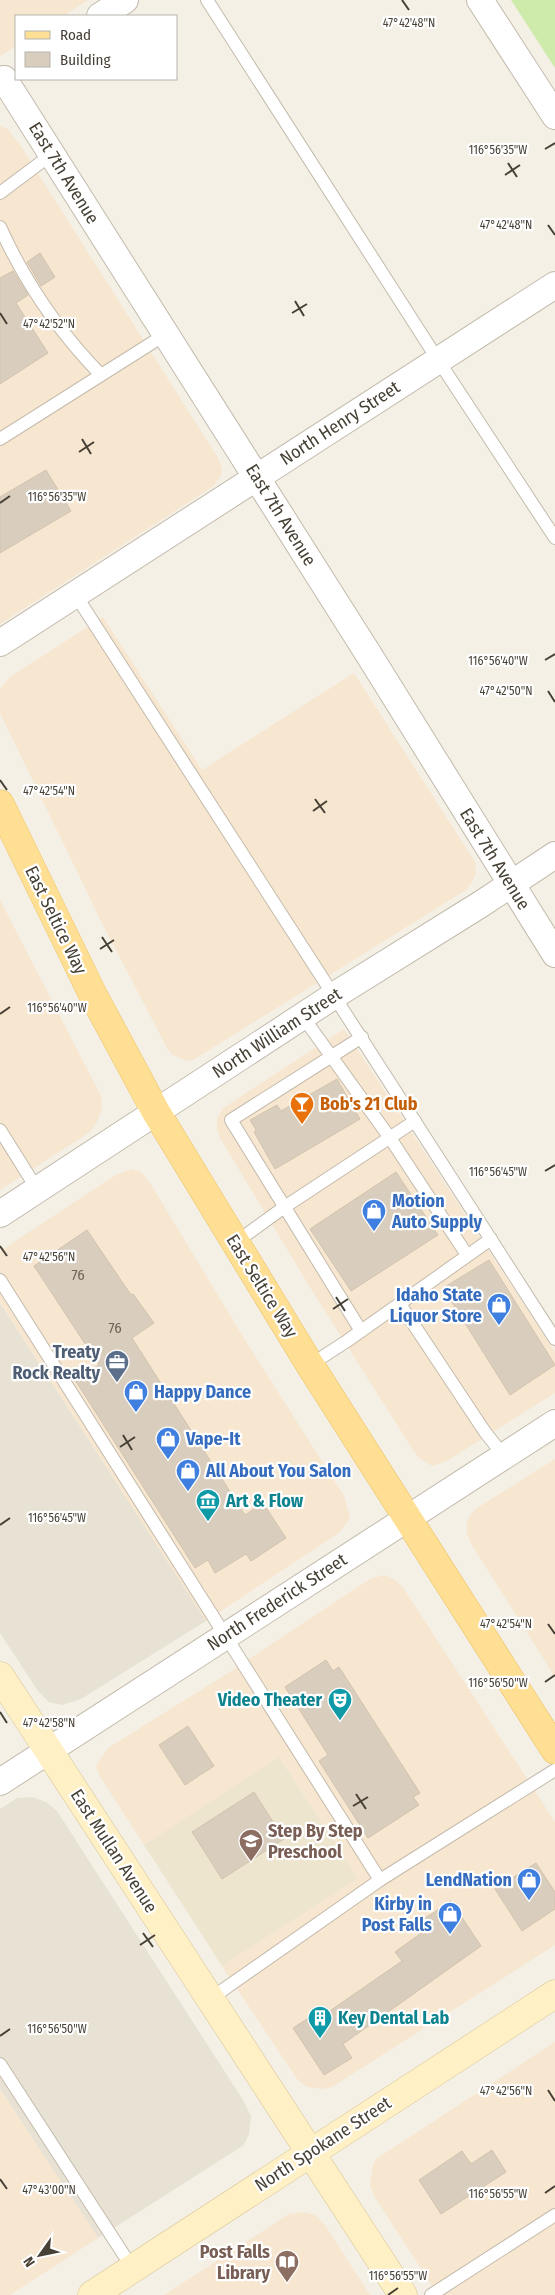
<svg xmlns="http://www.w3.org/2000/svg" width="555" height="2295" viewBox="0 0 555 2295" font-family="'Fira Sans Condensed',sans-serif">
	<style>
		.residential { fill: #e8e2d4 }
		.commercial { fill: #f7e6d0 }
		.education { fill: #eee5cf }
		.green { fill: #cfebac }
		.building { fill: #d9cebe; stroke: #d2c3ad }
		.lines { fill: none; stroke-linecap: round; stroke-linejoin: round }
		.lane-casing { stroke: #c3baab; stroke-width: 14 }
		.street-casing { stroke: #c3baab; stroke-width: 28 }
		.secondary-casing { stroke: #d7c493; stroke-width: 29 }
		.primary-casing { stroke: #ebbf5d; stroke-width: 29 }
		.lane { stroke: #fff; stroke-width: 12 }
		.street { stroke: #fff; stroke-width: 26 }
		.secondary { stroke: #fff0c5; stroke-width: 28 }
		.primary { stroke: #ffdf94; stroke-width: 28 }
		.ticks { fill: none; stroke: #474035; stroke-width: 2 }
		.labels { text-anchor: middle; stroke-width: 4.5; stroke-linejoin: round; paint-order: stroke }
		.number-label { font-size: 15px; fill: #6c6457 }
		.street-label { font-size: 18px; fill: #474035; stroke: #fff }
		.food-label { font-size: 18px; font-weight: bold; fill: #c56008; stroke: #fff; text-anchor: start }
		.shop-label { font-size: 18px; font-weight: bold; fill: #366cbe; stroke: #fff; text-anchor: start }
		.service-label { font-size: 18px; font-weight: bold; fill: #4e5e75; stroke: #fff; text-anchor: end }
		.culture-label { font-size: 18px; font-weight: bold; fill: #0d838f; stroke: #fff; text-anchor: start }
		.education-label { font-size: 18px; font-weight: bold; fill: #785e54; stroke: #fff; text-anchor: start }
		.ticks-label { font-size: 12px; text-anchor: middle; fill: #474035; stroke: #fff; stroke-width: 4.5; stroke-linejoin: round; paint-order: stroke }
	</style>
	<rect width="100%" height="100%" fill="#f4f0e6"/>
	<g class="residential">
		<polygon points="0,1303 206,1621 81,1699 62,1705 49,1702 38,1691 0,1633"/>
		<polygon points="32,1797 46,1802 57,1811 243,2100 251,2116 249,2134 244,2145 98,2238 0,2089 0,1809 17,1798"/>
	</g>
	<g class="commercial">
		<polygon points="0,0 88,0 63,16 16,16 16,46 0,56"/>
		<polygon points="0,126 8,129 20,145 218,458 222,469 221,476 212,487 0,624"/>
		<polygon points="103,617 202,770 354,673 475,862 476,873 472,882 466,890 193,1060 187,1061 173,1055 167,1048 103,925 0,713 0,689 10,677"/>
		<polygon points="0,900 101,1096 102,1108 97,1122 90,1132 0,1190"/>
		<polygon points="344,1029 555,1352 555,1393 447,1461 432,1466 419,1458 413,1450 311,1289 220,1138 217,1129 217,1119 223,1108"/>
		<polygon points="132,1169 141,1172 150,1183 245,1340 344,1496 350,1518 340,1532 206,1621 0,1303 0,1251 116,1175"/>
		<polygon points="555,1459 555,1677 470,1542 467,1533 467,1522 470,1515 477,1508"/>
		<polygon points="384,1575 392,1578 402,1586 555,1822 555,1945 332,2087 322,2089 307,2087 297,2079 222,1966 358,1878 280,1758 144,1845 99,1775 96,1766 108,1748 225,1675 370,1579"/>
		<polygon points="555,2042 555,2295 438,2295 374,2196 370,2185 373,2164 376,2159"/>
		<polygon points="0,2089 98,2238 10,2295 0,2295"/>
		<polygon points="303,2212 315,2215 325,2225 370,2295 164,2295 289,2214"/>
	</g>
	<polygon class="education" points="279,1757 358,1878 222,1966 144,1845"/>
	<polygon class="green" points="511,0 555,0 555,68"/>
	<g class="building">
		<polygon points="40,253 55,277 41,286 27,262"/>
		<polygon points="13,271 28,295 16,303 48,353 0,384 0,278"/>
		<polygon points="46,470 71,511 0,553 0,497"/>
		<polygon points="337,1079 360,1119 275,1169 254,1132 256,1130 250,1120 277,1105 281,1111"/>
		<polygon points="396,1172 438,1235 351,1291 310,1229"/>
		<polygon points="87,1230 131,1295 133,1294 154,1323 132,1338 245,1515 263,1503 286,1538 251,1561 246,1554 215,1573 208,1560 195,1568 75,1380 99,1365 34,1266"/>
		<polygon points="489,1260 555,1365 510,1395 443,1288"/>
		<polygon points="326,1660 333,1671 339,1667 420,1793 413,1797 419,1805 368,1838 319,1761 328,1755 285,1687"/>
		<polygon points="188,1726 214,1766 185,1785 159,1745"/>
		<polygon points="254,1792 284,1839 222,1879 192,1832"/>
		<polygon points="536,1863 555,1892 555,1909 522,1931 495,1889"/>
		<polygon points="451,1901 481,1946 343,2044 352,2058 324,2075 293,2028 321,2010 324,2015 402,1961 395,1952 424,1931 418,1923"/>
		<polygon points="492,2150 506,2172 441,2214 419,2180 462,2151 471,2164"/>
	</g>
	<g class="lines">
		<defs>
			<g id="lane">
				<polyline points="207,0 438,360 555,538"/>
				<polyline points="0,193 52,154"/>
				<path d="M 0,227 C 25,282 59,332 101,375"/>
				<polyline points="0,439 166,334"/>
				<polyline points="75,594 555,1339"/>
				<polyline points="303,1017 390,1138 467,1255"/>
				<polyline points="0,1130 37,1189"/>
				<polyline points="235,1243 283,1208 415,1121"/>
				<polyline points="0,1280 380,1880"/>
				<polyline points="400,1304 485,1432 504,1456"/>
				<polyline points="361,1331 231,1120 362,1037"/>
				<polyline points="310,1365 347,1341 491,1239"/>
				<polyline points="210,1999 380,1880 555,1770"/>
				<polyline points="0,2064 133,2269"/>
				<polyline points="431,2295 555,2215"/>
			</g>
			<g id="street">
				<polyline points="480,0 555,116"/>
				<polyline points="100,16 125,0"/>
				<polyline points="4,79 369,655 555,954"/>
				<polyline points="0,643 555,285"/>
				<polyline points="0,1214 335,995 481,904 555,855"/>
				<polyline points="0,1782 555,1423"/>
			</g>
			<g id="secondary">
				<polyline points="0,1676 403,2295"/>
				<polyline points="92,2295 555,1994"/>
			</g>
			<polyline id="primary" points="0,804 93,995 156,1112 310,1365 555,1750"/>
		</defs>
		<use href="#lane" class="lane-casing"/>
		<use href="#street" class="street-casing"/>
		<use href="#secondary" class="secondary-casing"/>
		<use href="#primary" class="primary-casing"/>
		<use href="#lane" class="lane"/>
		<use href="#street" class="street"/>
		<use href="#secondary" class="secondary"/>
		<use href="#primary" class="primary"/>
	</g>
	<path class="ticks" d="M 402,0 L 409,10M 545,149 L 555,143M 508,163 L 517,177M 505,175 L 520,165M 548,225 L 555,235M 295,301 L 304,316M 0,313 L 7,324M 292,313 L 307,304M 82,439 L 91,454M 79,452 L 94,442M 0,503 L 10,496M 545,660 L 555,654M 548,691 L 555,702M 0,780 L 7,790M 315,799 L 325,813M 313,811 L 327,801M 102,937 L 112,952M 100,949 L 114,940M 0,1014 L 10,1007M 545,1171 L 555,1165M 0,1246 L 7,1256M 336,1297 L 345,1311M 333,1309 L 348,1299M 123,1435 L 132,1450M 120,1447 L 135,1437M 0,1525 L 10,1518M 548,1624 L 555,1634M 545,1682 L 555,1675M 0,1712 L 7,1723M 356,1794 L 366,1809M 353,1806 L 368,1797M 143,1933 L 153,1947M 140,1945 L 155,1935M 0,2036 L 10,2029M 548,2090 L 555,2101M 0,2179 L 7,2189M 545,2193 L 555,2186M 388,2295 L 398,2288"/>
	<defs>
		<symbol id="bar-pin" viewBox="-11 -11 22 30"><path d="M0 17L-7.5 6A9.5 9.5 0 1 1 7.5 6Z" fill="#e8710a" stroke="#fff"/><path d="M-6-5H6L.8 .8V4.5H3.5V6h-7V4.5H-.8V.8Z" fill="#fff"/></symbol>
		<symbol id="shop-pin" viewBox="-11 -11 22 30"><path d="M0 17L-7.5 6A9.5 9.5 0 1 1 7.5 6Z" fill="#3f7fe0" stroke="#fff"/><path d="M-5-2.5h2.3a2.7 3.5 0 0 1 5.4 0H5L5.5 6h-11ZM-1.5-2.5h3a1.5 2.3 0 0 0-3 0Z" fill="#fff"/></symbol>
		<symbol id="office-pin" viewBox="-11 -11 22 30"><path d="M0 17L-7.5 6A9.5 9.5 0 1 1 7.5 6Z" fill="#5c6f8a" stroke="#fff"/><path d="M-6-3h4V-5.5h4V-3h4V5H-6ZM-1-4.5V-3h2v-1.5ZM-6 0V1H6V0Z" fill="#fff"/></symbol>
		<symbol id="museum-pin" viewBox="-11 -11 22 30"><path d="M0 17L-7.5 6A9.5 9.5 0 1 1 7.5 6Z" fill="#0f9aa8" stroke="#fff"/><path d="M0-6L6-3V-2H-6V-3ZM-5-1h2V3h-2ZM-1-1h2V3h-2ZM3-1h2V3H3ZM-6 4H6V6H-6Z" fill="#fff"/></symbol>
		<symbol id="theatre-pin" viewBox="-11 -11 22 30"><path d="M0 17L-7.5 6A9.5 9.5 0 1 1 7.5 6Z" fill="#0f9aa8" stroke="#fff"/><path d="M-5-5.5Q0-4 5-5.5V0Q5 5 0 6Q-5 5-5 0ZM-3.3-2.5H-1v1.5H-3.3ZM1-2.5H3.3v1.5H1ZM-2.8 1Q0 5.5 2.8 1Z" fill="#fff"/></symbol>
		<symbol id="school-pin" viewBox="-11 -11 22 30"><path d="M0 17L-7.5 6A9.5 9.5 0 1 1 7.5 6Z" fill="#8d6e63" stroke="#fff"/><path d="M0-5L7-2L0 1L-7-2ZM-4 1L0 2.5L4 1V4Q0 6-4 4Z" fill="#fff"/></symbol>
		<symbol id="building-pin" viewBox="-11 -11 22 30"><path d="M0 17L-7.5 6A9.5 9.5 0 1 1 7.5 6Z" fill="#0f9aa8" stroke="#fff"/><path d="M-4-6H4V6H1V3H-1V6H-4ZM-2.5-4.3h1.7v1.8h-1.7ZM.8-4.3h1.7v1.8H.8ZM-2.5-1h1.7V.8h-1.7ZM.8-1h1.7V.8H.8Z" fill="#fff"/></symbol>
		<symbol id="library-pin" viewBox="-11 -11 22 30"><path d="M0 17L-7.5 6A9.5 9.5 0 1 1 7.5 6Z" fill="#8d6e63" stroke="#fff"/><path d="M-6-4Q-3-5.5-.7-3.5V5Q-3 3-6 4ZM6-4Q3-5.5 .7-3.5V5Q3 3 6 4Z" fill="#fff"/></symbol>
	</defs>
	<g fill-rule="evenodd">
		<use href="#bar-pin" x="288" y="1090" width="28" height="38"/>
		<use href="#shop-pin" x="360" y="1197" width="28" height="38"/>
		<use href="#shop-pin" x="485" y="1291" width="28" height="38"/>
		<use href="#office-pin" x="103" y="1348" width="28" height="38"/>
		<use href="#shop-pin" x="122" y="1378" width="28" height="38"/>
		<use href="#shop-pin" x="154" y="1425" width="28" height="38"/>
		<use href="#shop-pin" x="174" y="1457" width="28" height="38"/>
		<use href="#museum-pin" x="194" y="1487" width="28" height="38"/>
		<use href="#theatre-pin" x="326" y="1686" width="28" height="38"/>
		<use href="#school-pin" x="237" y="1827" width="28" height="38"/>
		<use href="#shop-pin" x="515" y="1866" width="28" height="38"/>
		<use href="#shop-pin" x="436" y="1900" width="28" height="38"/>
		<use href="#building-pin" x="306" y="2004" width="28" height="38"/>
		<use href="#library-pin" x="273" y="2248" width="28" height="38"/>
	</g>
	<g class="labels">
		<g class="number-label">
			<text x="78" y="1280">76</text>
			<text x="115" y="1333">76</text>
		</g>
		<g class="street-label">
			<text transform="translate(64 173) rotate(58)" y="6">East 7th Avenue</text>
			<text transform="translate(340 423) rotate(-33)" y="6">North Henry Street</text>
			<text transform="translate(281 515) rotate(58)" y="6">East 7th Avenue</text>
			<text transform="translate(495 859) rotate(58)" y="6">East 7th Avenue</text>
			<text transform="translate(56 920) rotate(64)" y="6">East Seltice Way</text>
			<text transform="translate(277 1033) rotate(-33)" y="6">North William Street</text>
			<text transform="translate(262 1286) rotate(58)" y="6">East Seltice Way</text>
			<text transform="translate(277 1602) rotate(-33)" y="6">North Frederick Street</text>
			<text transform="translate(114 1851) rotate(57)" y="6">East Mullan Avenue</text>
			<text transform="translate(323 2144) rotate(-33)" y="6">North Spokane Street</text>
		</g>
		<g class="food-label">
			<text x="320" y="1110">Bob's 21 Club</text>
		</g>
		<g class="shop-label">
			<text x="392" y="1207">Motion<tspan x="392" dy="21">Auto Supply</tspan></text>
			<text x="482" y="1301" text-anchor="end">Idaho State<tspan x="482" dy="21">Liquor Store</tspan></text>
			<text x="154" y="1398">Happy Dance</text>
			<text x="186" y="1445">Vape-It</text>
			<text x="206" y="1477">All About You Salon</text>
			<text x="512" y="1886" text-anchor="end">LendNation</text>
			<text x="432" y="1910" text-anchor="end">Kirby in<tspan x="432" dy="21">Post Falls</tspan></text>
		</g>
		<g class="service-label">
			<text x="100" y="1358">Treaty<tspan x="100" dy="21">Rock Realty</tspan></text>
		</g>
		<g class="culture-label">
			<text x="226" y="1507">Art &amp; Flow</text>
			<text x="322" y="1706" text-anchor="end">Video Theater</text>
			<text x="338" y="2024">Key Dental Lab</text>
		</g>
		<g class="education-label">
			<text x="268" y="1837">Step By Step<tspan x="268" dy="21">Preschool</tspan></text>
			<text x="270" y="2258" text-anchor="end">Post Falls<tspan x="270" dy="21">Library</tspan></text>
		</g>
	</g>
	<g class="ticks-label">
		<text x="409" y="27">47°42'48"N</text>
		<text x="498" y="154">116°56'35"W</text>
		<text x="506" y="229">47°42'48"N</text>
		<text x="49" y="328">47°42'52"N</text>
		<text x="57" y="501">116°56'35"W</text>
		<text x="498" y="665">116°56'40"W</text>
		<text x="506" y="695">47°42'50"N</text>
		<text x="49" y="795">47°42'54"N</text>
		<text x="57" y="1012">116°56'40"W</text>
		<text x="498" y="1176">116°56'45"W</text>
		<text x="49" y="1261">47°42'56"N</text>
		<text x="57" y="1522">116°56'45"W</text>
		<text x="506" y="1628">47°42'54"N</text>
		<text x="498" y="1687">116°56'50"W</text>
		<text x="49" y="1727">47°42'58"N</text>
		<text x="57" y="2033">116°56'50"W</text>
		<text x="506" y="2095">47°42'56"N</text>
		<text x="49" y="2194">47°43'00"N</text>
		<text x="498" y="2198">116°56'55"W</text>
		<text x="398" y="2280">116°56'55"W</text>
	</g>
	<rect x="15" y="15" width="162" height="65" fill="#ffffff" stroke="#b5b3ae"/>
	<rect x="25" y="31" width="25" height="8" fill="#ffdf94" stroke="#b5b3ae"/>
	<text x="60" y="40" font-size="15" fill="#474035">Road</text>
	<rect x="25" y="52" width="25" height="15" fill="#d9cebe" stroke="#b5b3ae"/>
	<text x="60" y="65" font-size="15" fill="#474035">Building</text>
	<g transform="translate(40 2255) rotate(237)" stroke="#ffffff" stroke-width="4" paint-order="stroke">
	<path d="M0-4L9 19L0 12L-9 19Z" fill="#474035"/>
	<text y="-8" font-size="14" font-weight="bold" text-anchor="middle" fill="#474035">N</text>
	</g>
</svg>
